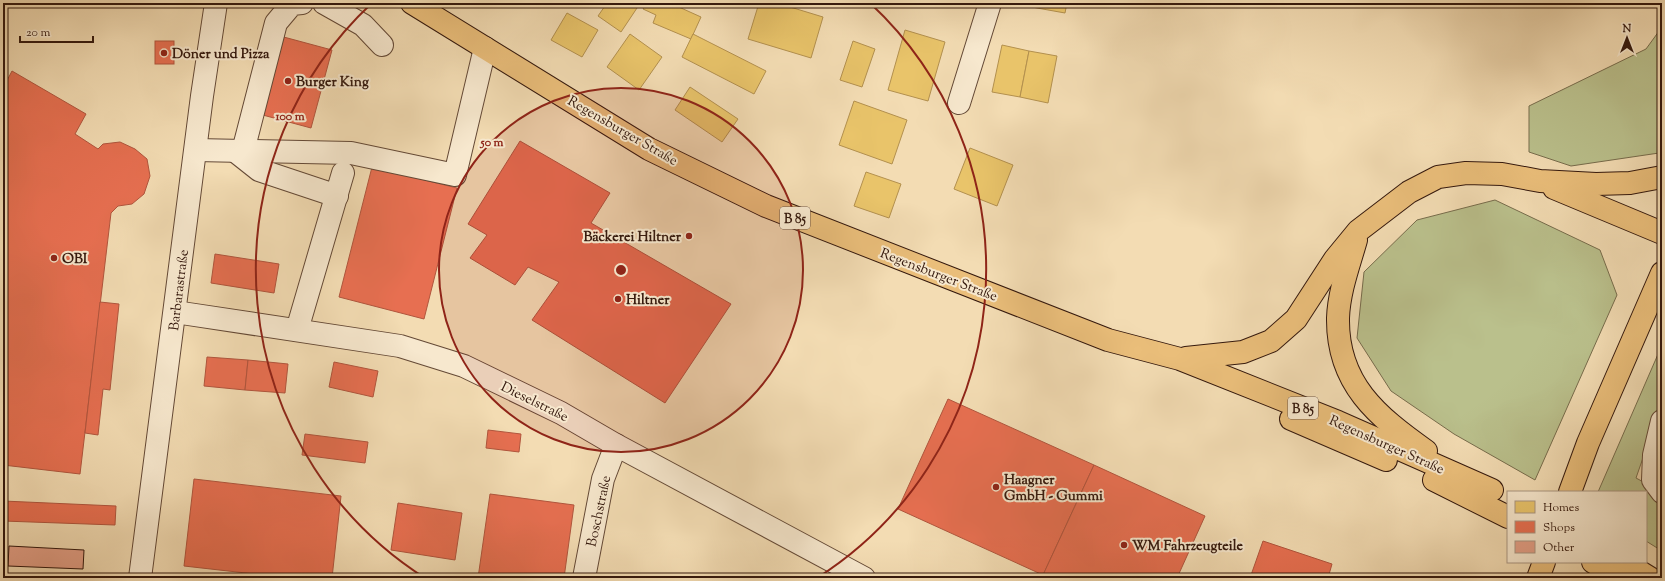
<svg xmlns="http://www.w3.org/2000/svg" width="1665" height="581" viewBox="0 0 1665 581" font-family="'Sorts Mill Goudy',serif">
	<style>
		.green { fill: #bac08c; stroke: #776c4c }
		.homes { fill: #e9c46a; stroke: #b3904e }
		.shops { fill: #e76f51; stroke: #b1553d }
		.building { fill: #e39f86; stroke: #34180d }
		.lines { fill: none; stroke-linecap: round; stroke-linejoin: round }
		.minor-casing { stroke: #644936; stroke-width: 24 }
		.major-casing { stroke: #34180d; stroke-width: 24 }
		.minor { stroke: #f7e8ce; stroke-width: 22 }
		.major { stroke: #eabe7a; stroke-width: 22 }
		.ring { fill: none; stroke: #8f2418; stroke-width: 2 }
		.poi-dot { fill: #8f2418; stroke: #f7e8ce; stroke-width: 1.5 }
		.labels { text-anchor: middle; stroke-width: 4; stroke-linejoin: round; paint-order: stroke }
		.shield { fill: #f7e8ce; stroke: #6e5647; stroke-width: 1 }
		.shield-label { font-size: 13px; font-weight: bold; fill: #34180d }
		.poi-label { font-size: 14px; font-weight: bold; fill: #34180d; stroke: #f7e8ce; text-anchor: start }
		.street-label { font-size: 14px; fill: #34180d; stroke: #f7e8ce }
		.centre { fill: #8f2418; stroke: #f7e8ce; stroke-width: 2 }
		.ring-label { font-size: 12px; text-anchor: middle; font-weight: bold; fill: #8f2418; stroke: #f7e8ce; stroke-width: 4; stroke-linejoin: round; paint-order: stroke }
	</style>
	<rect width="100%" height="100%" fill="#f3dcb3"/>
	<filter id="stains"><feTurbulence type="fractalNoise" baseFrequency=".005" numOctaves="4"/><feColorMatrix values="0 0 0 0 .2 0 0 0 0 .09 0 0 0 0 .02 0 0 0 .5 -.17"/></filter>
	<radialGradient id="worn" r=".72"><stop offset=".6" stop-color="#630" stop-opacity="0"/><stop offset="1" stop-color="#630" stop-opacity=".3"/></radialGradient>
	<g class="green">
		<polygon points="1662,27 1662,150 1659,153 1571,166 1529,152 1529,106 1646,49"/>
		<polygon points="1495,200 1600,250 1617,295 1535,480 1454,434 1391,391 1357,338 1364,272 1417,220"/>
		<polygon points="1662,345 1662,403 1636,478 1662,492 1662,551 1646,541 1646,492 1598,492"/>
	</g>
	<g class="homes">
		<polygon points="607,3 636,3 639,5 621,32 598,16"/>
		<polygon points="647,3 670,3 701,17 691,39 653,23 656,15 643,9"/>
		<polygon points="759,3 777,3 823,17 811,58 748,39"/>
		<polygon points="1014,3 1038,3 1037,8"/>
		<polygon points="1038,3 1067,3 1065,13 1037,8"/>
		<polygon points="567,13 598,30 582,57 551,40"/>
		<polygon points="905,30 945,42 928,101 888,90"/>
		<polygon points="630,34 662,57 639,90 607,67"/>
		<polygon points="693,34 766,71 754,94 682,57"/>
		<polygon points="853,41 875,49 862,87 840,80"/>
		<polygon points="1002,45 1029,51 1020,97 992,92"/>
		<polygon points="1029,51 1057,56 1048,103 1020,97"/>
		<polygon points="690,87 738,119 722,142 675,110"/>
		<polygon points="854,101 907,120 892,164 839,145"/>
		<polygon points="970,148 1013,165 997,206 954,189"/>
		<polygon points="866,172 901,184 889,218 854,206"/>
	</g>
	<g class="shops">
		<polygon points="280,36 332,50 311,128 259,114"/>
		<rect x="155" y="41" width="19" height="23"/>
		<polygon points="12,71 86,114 75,134 98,149 103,144 120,142 135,149 147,159 150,176 144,194 132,204 118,206 111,213 80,474 3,465 3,88"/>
		<polygon points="520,141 610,193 591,223 731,304 665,403 532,320 559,282 528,267 515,285 470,258 487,235 468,224"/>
		<polygon points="372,167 457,188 424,319 339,297"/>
		<polygon points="215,254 279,264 274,293 211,283"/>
		<polygon points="100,302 119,304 110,390 103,389 98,435 85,433"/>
		<polygon points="207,357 248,360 245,390 204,386"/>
		<polygon points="248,360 288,364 285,393 245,390"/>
		<polygon points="334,362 378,371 373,397 329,387"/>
		<polygon points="948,399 1094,465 1043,575 898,509"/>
		<polygon points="488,430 521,434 519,452 486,448"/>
		<polygon points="305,434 368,442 365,463 302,455"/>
		<polygon points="1094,465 1205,516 1177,578 1049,578 1043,575"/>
		<polygon points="194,479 341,496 332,578 290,578 184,566"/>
		<polygon points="490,494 574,505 564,578 478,578"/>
		<polygon points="3,501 116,506 115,525 3,521"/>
		<polygon points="398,503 462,513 455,560 391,550"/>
		<polygon points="1263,541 1332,564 1328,578 1250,578"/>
	</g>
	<polygon class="building" points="9,546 84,550 83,569 8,566"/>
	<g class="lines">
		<defs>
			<g id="minor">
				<polyline points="324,3 363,25 382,45"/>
				<polyline points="959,103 990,3"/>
				<polyline points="196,150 351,153 455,175 485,48"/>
				<polyline points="235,151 259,170 337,196"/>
				<polyline points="243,151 276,23 292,4 302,3"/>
				<polyline points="175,312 400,346 464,366 561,413 616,445 864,578"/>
				<polyline points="297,330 343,173"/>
				<polyline points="1662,421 1654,455 1653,480 1662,492"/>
				<polyline points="140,578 202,96 216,3"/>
				<polyline points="584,578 603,479 616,445"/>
			</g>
			<g id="major">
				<polyline points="412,3 649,149 766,206 1108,340 1180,359 1338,422 1492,490"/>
				<polyline points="1554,188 1662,233"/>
				<path d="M 1356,240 C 1349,265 1339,291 1338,318 C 1337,384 1377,416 1426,451"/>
				<polyline points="1186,358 1243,352 1271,341 1296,319 1335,259 1358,231 1409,192 1438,177 1466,173 1502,174 1540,181 1596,184 1630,183 1662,177"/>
				<polyline points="1291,419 1386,460"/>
				<polyline points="1434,480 1508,517"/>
				<polyline points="1570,492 1588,443 1662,273"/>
				<polyline points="1593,562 1619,578"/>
				<polyline points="1624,562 1650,578"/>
				<polyline points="1538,578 1544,562"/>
			</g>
		</defs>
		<use href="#minor" class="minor-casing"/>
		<use href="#major" class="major-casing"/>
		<use href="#minor" class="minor"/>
		<use href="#major" class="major"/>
	</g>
	<circle cx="621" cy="270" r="182" fill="#8f2418" fill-opacity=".12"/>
	<g class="ring">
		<circle cx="621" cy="270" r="182"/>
		<path d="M425 578A365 365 0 0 1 372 3M870 3A365 365 0 0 1 817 578"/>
	</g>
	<g class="poi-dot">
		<circle cx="164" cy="53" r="4"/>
		<circle cx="288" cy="81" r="4"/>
		<circle cx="689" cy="236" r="4"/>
		<circle cx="54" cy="258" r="4"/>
		<circle cx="618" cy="299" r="4"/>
		<circle cx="996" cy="487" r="4"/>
		<circle cx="1124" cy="545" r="4"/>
	</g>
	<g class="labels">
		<g class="shield">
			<rect x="780" y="207" width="30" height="22" rx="3"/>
			<rect x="1288" y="397" width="30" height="22" rx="3"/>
		</g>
		<g class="shield-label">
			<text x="795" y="223">B 85</text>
			<text x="1303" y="413">B 85</text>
		</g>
		<g class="poi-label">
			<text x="172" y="58">Döner und Pizza</text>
			<text x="296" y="86">Burger King</text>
			<text x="681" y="241" text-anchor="end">Bäckerei Hiltner</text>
			<text x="62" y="263">OBI</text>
			<text x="626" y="304">Hiltner</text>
			<text x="1004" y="484">Haagner<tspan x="1004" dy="16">GmbH - Gummi</tspan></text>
			<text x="1132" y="550">WM Fahrzeugteile</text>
		</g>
		<g class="street-label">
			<text transform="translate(623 130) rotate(30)" y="5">Regensburger Straße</text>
			<text transform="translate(939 274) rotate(21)" y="5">Regensburger Straße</text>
			<text transform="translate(178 290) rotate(-83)" y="5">Barbarastraße</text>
			<text transform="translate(535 401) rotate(26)" y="5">Dieselstraße</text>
			<text transform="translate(1387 444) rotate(24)" y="5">Regensburger Straße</text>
			<text transform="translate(598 511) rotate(-78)" y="5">Boschstraße</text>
		</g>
	</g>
	<circle cx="621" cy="270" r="6" class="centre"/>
	<g class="ring-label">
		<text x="290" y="120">100 m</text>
		<text x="492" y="146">50 m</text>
	</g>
	<rect width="1665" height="581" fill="none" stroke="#f3dcb3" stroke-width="16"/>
	<rect x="4" y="4" width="1657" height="573" fill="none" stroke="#34180d" stroke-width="2"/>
	<rect x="8" y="8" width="1649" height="565" fill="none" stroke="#34180d"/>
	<rect x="1507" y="491" width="140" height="72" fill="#f7e8ce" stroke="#a99581"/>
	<rect x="1515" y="501" width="20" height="12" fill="#e9c46a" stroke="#a99581"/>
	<text x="1543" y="511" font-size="12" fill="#34180d">Homes</text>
	<rect x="1515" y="521" width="20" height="12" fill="#e76f51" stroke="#a99581"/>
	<text x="1543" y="531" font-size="12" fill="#34180d">Shops</text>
	<rect x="1515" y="541" width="20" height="12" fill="#e39f86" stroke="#a99581"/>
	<text x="1543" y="551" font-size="12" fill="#34180d">Other</text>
	<g transform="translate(1627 38)" stroke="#f7e8ce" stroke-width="3" paint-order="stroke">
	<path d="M0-3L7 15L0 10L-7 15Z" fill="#34180d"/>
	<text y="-6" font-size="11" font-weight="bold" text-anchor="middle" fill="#34180d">N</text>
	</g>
	<path d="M20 36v6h73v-6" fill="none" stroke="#34180d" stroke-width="2"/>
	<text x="26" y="36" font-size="12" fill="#34180d" stroke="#f7e8ce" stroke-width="3" paint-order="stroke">20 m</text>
	<rect width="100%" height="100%" filter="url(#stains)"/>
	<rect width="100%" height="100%" fill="url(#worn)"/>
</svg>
